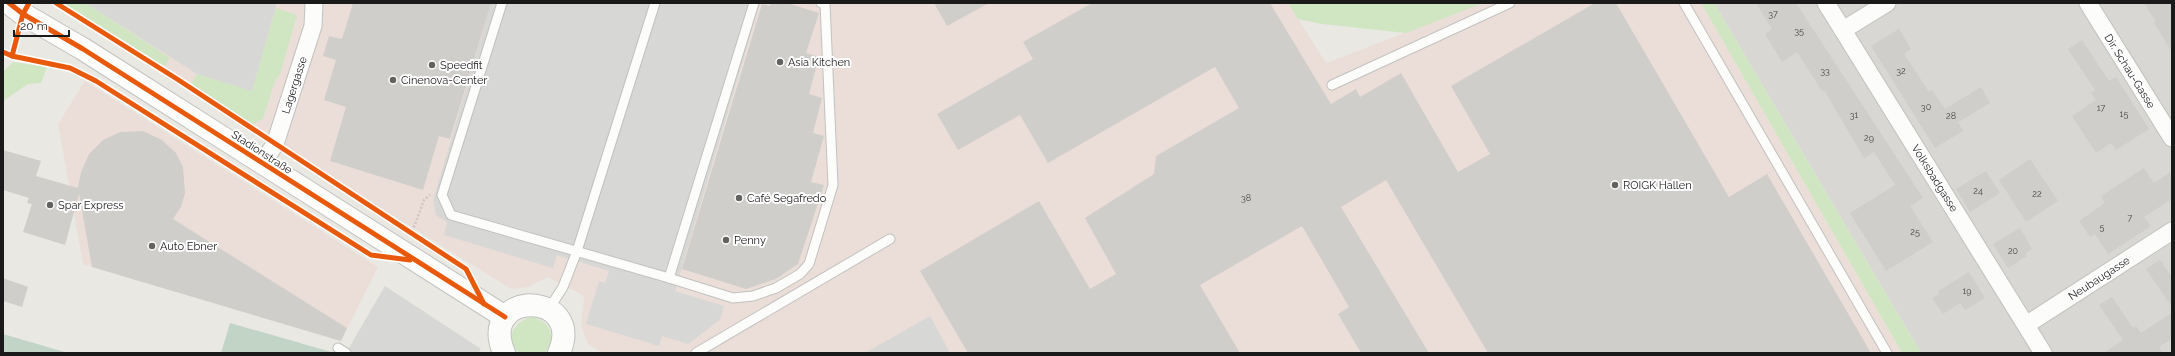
<svg xmlns="http://www.w3.org/2000/svg" width="2175" height="356" viewBox="0 0 2175 356" font-family="Raleway,sans-serif">
	<style>
		.residential { fill: #d8d7d4 }
		.commercial { fill: #ebded8 }
		.grass { fill: #d0e6c2 }
		.cemetery { fill: #c2d4c5 }
		.parking { fill: #d7d7d5 }
		.building { fill: #d0ceca }
		.lines { fill: none; stroke-linecap: round; stroke-linejoin: round }
		.service-casing { stroke: #c1c1bf; stroke-width: 11 }
		.minor-casing { stroke: #c1c1bf; stroke-width: 19 }
		.tertiary-casing { stroke: #c1c1bf; stroke-width: 24 }
		.path { stroke: #d0c5c1; stroke-width: 2.5; stroke-dasharray: 2 2; stroke-linecap: butt }
		.service { stroke: #fcfcfb; stroke-width: 9 }
		.minor { stroke: #fcfcfb; stroke-width: 17 }
		.tertiary { stroke: #fcfcfb; stroke-width: 22 }
		.cycleway-casing { stroke: #fff; stroke-width: 8 }
		.cycleway { stroke: #e8590c; stroke-width: 5 }
		.poi-dot { fill: #626260; stroke: #fff; stroke-width: 1.5 }
		.labels { text-anchor: middle; stroke-width: 4; stroke-linejoin: round; paint-order: stroke }
		.number-label { font-size: 9px; fill: #484746 }
		.poi-label { font-size: 11px; fill: #1a1a1a; stroke: #fff; text-anchor: start }
		.street-label { font-size: 11px; fill: #1a1a1a; stroke: #fff }
	</style>
	<rect width="100%" height="100%" fill="#e9e8e3"/>
	<polygon class="residential" points="1714,3 2172,3 2172,353 1921,353"/>
	<g class="commercial">
		<polygon points="57,3 1288,3 1326,63 1483,3 1701,3 1902,353 603,353 588,344 581,326 584,296 548,277 528,287 511,289 161,71"/>
		<polygon points="85,81 378,267 341,341 83,264 58,124"/>
	</g>
	<g class="grass">
		<polygon points="57,3 86,3 170,58 161,71"/>
		<polygon points="1288,3 1483,3 1406,33 1322,24 1298,19"/>
		<polygon points="1701,3 1714,3 1921,353 1902,353"/>
		<polygon points="276,8 297,15 280,74 275,81 263,119 249,126 188,88 197,74 252,91"/>
		<polygon points="13,62 47,67 41,83 28,84 3,101 3,72"/>
		<path d="M 533,317 C 551,322 557,338 545,353 L 519,353 C 502,339 516,319 533,317 Z"/>
	</g>
	<g class="cemetery">
		<polygon points="230,323 335,353 221,353"/>
		<polygon points="3,334 68,353 3,353"/>
	</g>
	<g class="parking">
		<polygon points="86,3 277,3 252,91 197,74"/>
		<polygon points="491,3 760,3 675,291 724,306 720,320 688,344 662,336 659,346 586,324 599,281 605,283 609,271 557,255 553,268 444,235 447,222 436,215 433,201"/>
		<polygon points="385,286 481,349 478,353 346,353"/>
		<polygon points="930,316 950,353 865,353"/>
	</g>
	<g class="building">
		<polygon points="353,3 491,3 450,139 439,136 423,190 330,161 346,107 324,100 336,60 323,56 329,36 342,39"/>
		<polygon points="771,3 787,3 819,13 806,53 819,57 809,94 822,98 813,133 824,136 811,182 824,185 798,264 776,279 746,289 682,269 762,4 770,6"/>
		<polygon points="934,3 989,3 947,26"/>
		<polygon points="1092,3 1270,3 1331,104 1356,89 1360,97 1401,73 1458,172 1490,154 1451,86 1595,3 1616,3 1729,197 1767,174 1871,353 1488,353 1386,180 1341,207 1429,353 1361,353 1338,314 1349,307 1302,226 1200,285 1240,353 968,353 920,271 1039,201 1090,289 1116,274 1085,218 1154,174 1156,156 1239,108 1215,67 1048,163 1020,115 958,150 937,114 1033,59 1023,42"/>
		<polygon points="1756,3 1796,3 1923,198 1910,206 1933,242 1886,271 1850,213 1895,185 1874,152 1864,158 1824,90 1822,91 1797,52 1782,62 1765,34 1772,29"/>
		<polygon points="2144,3 2172,3 2172,52 2154,23 2156,22"/>
		<polygon points="1899,29 1911,49 1904,54 1929,92 1932,90 1945,109 1981,87 1990,103 1958,122 1963,131 1935,148 1871,46"/>
		<polygon points="2082,40 2109,81 2116,77 2149,129 2116,150 2111,143 2096,153 2072,116 2096,100 2091,93 2095,90 2068,49"/>
		<polygon points="143,131 162,140 176,153 183,167 185,193 181,207 173,219 347,328 341,341 92,267 79,194 65,245 23,232 32,204 27,203 29,198 3,190 3,150 41,161 36,176 78,188 81,172 89,154 103,140 120,132"/>
		<polygon points="2030,159 2058,201 2026,222 1999,180"/>
		<polygon points="2144,168 2154,183 2172,171 2172,199 2144,217 2151,226 2108,254 2095,234 2090,237 2079,221 2105,203 2101,196"/>
		<polygon points="1986,171 2000,193 1970,212 1956,189"/>
		<polygon points="2020,228 2032,249 2026,253 2027,256 2008,268 1993,244"/>
		<polygon points="2160,260 2172,277 2172,307 2146,269"/>
		<polygon points="1969,272 1985,298 1965,310 1960,303 1943,314 1932,298 1939,294 1938,291"/>
		<polygon points="3,278 28,287 22,307 3,301"/>
		<polygon points="2112,297 2133,328 2136,326 2141,333 2172,313 2172,339 2159,347 2163,353 2104,353 2123,340 2099,305"/>
	</g>
	<g class="lines">
		<defs>
			<g id="service">
				<polyline points="502,3 442,195 451,215 669,278 754,3"/>
				<polyline points="1684,3 1887,353"/>
				<polyline points="1332,85 1510,3"/>
				<polyline points="669,278 733,298 753,296 776,288 800,274 809,264 833,185 825,4 821,3"/>
				<polyline points="549,309 563,287 577,251 655,3"/>
				<polyline points="338,348 346,353"/>
				<polyline points="696,353 890,239"/>
			</g>
			<g id="minor">
				<polyline points="1826,3 2043,353"/>
				<polyline points="2088,3 2172,138"/>
				<polyline points="1843,30 1887,3"/>
				<polyline points="262,164 275,144 313,26 314,3"/>
				<polyline points="2026,325 2172,231"/>
			</g>
			<g id="tertiary">
				<polyline points="9,3 23,14 83,49 505,317"/>
				<path d="M 504,353 C 477,288 586,291 559,353"/>
			</g>
		</defs>
		<use href="#service" class="service-casing"/>
		<use href="#minor" class="minor-casing"/>
		<use href="#tertiary" class="tertiary-casing"/>
		<polyline class="path" points="411,235 424,200 430,195"/>
		<use href="#service" class="service"/>
		<use href="#minor" class="minor"/>
		<use href="#tertiary" class="tertiary"/>
		<defs>
			<g id="cycleway">
				<polyline points="9,3 23,14 83,49 505,317"/>
				<polyline points="56,3 177,79 466,269 484,304"/>
				<polyline points="3,52 12,56 23,14 29,3"/>
				<polyline points="12,56 70,68 96,81 371,255 410,260"/>
			</g>
		</defs>
		<use href="#cycleway" class="cycleway-casing"/>
		<use href="#cycleway" class="cycleway"/>
	</g>
	<g class="poi-dot">
		<circle cx="780" cy="62" r="4"/>
		<circle cx="432" cy="65" r="4"/>
		<circle cx="393" cy="80" r="4"/>
		<circle cx="1615" cy="185" r="4"/>
		<circle cx="739" cy="198" r="4"/>
		<circle cx="50" cy="205" r="4"/>
		<circle cx="726" cy="240" r="4"/>
		<circle cx="152" cy="246" r="4"/>
	</g>
	<g class="labels">
		<g class="number-label">
			<text x="1773" y="17">37</text>
			<text x="1799" y="34">35</text>
			<text x="1825" y="74">33</text>
			<text x="1901" y="74">32</text>
			<text x="1926" y="110">30</text>
			<text x="2101" y="111">17</text>
			<text x="2124" y="117">15</text>
			<text x="1854" y="118">31</text>
			<text x="1951" y="119">28</text>
			<text x="1869" y="141">29</text>
			<text x="1978" y="194">24</text>
			<text x="2037" y="197">22</text>
			<text x="1246" y="201">38</text>
			<text x="2130" y="221">7</text>
			<text x="2102" y="230">5</text>
			<text x="1915" y="235">25</text>
			<text x="2013" y="254">20</text>
			<text x="1967" y="294">19</text>
		</g>
		<g class="poi-label">
			<text x="788" y="66">Asia Kitchen</text>
			<text x="440" y="69">Speedfit</text>
			<text x="401" y="84">Cinenova-Center</text>
			<text x="1623" y="189">ROIGK Hallen</text>
			<text x="747" y="202">Café Segafredo</text>
			<text x="58" y="209">Spar Express</text>
			<text x="734" y="244">Penny</text>
			<text x="160" y="250">Auto Ebner</text>
		</g>
		<g class="street-label">
			<text transform="translate(2130 71) rotate(58)" y="4">Dir. Schau-Gasse</text>
			<text transform="translate(294 85) rotate(-72)" y="4">Lagergasse</text>
			<text transform="translate(262 152) rotate(33)" y="4">Stadionstraße</text>
			<text transform="translate(1935 178) rotate(58)" y="4">Volksbadgasse</text>
			<text transform="translate(2099 278) rotate(-33)" y="4">Neubaugasse</text>
		</g>
	</g>
	<rect width="2175" height="356" fill="none" stroke="#1a1a1a" stroke-width="8"/>
	<path d="M14 30v6h55v-6" fill="none" stroke="#1a1a1a" stroke-width="2"/>
	<text x="20" y="30" font-size="12" fill="#1a1a1a" stroke="#ffffff" stroke-width="3" paint-order="stroke">20 m</text>
</svg>
